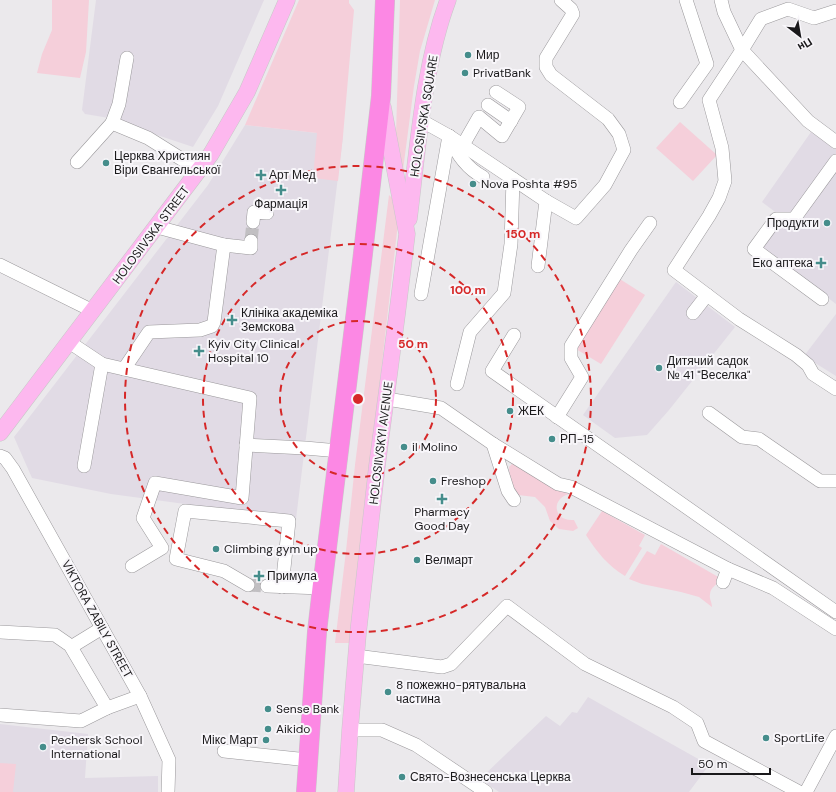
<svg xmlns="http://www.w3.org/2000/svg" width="836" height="792" viewBox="0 0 836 792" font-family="'DM Sans',sans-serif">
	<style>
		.built { fill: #e1dbe5 }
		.green { fill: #f5cfda }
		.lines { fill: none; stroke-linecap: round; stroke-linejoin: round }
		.minor-tunnel { stroke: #c1bfc2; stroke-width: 13; stroke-dasharray: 13 6; stroke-linecap: butt }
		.minor-casing { stroke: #9a989b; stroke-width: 14 }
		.major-casing { stroke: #c8c8c8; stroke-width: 17 }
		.highway-casing { stroke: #c8c8c8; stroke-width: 20 }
		.minor { stroke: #fff; stroke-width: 13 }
		.major { stroke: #fdb8ef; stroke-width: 16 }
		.highway { stroke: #fc88e4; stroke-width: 19 }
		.ring { fill: none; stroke: #d62828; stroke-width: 2; stroke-dasharray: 7 5 }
		.poi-dot { fill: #458d8b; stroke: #f8f6fa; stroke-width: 1.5 }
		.labels { text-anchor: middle; stroke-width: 4; stroke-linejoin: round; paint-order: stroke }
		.poi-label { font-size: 12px; fill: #1a191b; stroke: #f8f6fa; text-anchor: start }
		.street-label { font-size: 12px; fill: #1a191b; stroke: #f8f6fa }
		.centre { fill: #d62828; stroke: #f8f6fa; stroke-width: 2 }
		.ring-label { font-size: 12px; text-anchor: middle; font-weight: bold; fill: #d62828; stroke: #f8f6fa; stroke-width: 4; stroke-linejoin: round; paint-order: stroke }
	</style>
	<rect width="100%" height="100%" fill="#ebe9ec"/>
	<g class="built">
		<polygon points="96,0 264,0 218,106 193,147 124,124 121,120 85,114 82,110"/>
		<polygon points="245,125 343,136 296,519 111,494 32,478 14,437 208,185"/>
		<polygon points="811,132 836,149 836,304 761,247 782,217 762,202"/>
		<polygon points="676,282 735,327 669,410 647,435 615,438 583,415"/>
		<polygon points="836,314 836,376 804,356"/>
		<polygon points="588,697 709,765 689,792 499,792 480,779 546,716 560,726 572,712 577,713"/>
		<polygon points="0,724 88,734 85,778 158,776 158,792 0,792"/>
	</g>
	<g class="green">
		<polygon points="52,0 89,0 86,52 80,78 37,73 42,54 52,30"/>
		<polygon points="299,0 349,0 349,3 354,10 343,136 338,181 313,178 317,133 245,125"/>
		<polygon points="400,0 435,0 420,51 414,86 403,170 396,134"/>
		<polygon points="680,122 717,155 693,181 656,148"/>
		<polygon points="389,195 392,198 398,223 350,643 335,643 346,551 355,465"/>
		<polygon points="615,276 645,295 601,364 571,346"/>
		<path d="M 513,463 L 569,494 C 550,499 554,522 574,520 L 578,528 L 573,531 L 559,529 L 550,521 L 545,507 L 535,497 L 518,495 C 511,487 510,478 509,467 Z"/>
		<path d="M 602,511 L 645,535 L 639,546 L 642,548 L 625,576 C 608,566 597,552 586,535 Z"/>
		<path d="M 661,544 L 720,578 C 718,585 711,586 710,594 C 709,599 712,602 712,607 L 699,597 L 681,592 L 642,584 L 629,579 L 647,551 L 655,555 Z"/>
		<polygon points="0,763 16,764 13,792 0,792"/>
	</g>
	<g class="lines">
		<g class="minor-tunnel">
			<polyline points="251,241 253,222"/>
			<polyline points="248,585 267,586"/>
		</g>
		<defs>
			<g id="minor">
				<polyline points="721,0 724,12 742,50 808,121 836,142"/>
				<polyline points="836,11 814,18 788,9 761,19 742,50 709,100 722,148 725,181 719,198 709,216 674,270 739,319 796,355 808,365 813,374 836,389"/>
				<polyline points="680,102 707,64 686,0"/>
				<polyline points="488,105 511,121"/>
				<polyline points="422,121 449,136 546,201 538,266"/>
				<polyline points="112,123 119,104 127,58"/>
				<path d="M 449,136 C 456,153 466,168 483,177"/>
				<polyline points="463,145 479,117 502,136 519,107 496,92"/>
				<polyline points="77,162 112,123 148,138 199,170"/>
				<polyline points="546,201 576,218 605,185 624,150 619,134 608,119 551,75 546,67 546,58 573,14 571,9 561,0"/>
				<polyline points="253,222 254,212 267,213"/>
				<polyline points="157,227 224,245 251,248 251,241"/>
				<polyline points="0,265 93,311"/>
				<polyline points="421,294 449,136"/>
				<polyline points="822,299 754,249 776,219 794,219 836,161"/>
				<polyline points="693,313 707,295"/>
				<polyline points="514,335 492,371 836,612"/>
				<polyline points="69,342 102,364 250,398 242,498 155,483 143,518 162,548 132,566"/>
				<polyline points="124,369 149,332 200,330 212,326 214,322 224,245"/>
				<polyline points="457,384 470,332 504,293 511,244 513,179"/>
				<polyline points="387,399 441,408 493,444 558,484 571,487 728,569 773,588 836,629"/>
				<polyline points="709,413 742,437 759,439 820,481 836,481"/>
				<polyline points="557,417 582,377 571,358 571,346 631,250 650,223"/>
				<polyline points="493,444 508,491 514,500"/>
				<polyline points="246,445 305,448 339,451"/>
				<polyline points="0,456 5,458 13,469 140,696 169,760 168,792"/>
				<polyline points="84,466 102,364"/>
				<polyline points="723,582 728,569"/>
				<polyline points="248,585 224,571 176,559 185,511 289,521 282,587"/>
				<polyline points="267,586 322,588"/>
				<polyline points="102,628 71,647 107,708"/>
				<polyline points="0,632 55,635 68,644"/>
				<polyline points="356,656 442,667 451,664 507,606 585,664 673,707 697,723 704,741 799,792"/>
				<polyline points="0,715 81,721 107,708 140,696"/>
				<polyline points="350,730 382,730 416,745 486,792"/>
				<polyline points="224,751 308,760"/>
				<polyline points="806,792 836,736"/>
			</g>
			<g id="major">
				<path d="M 409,219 C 418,148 423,67 448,0"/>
				<polyline points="0,433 211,154 247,92 287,0"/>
				<polyline points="346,792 350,730 358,634 377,466 397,315 407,234 383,107"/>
			</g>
			<polyline id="highway" points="306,792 317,632 322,588 362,262 381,96 385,0"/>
		</defs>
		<use href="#minor" class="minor-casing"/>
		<use href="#major" class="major-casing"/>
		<use href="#highway" class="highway-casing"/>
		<use href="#minor" class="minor"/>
		<use href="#major" class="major"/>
		<use href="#highway" class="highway"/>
	</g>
	<g class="ring">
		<circle cx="358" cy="399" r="78"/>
		<circle cx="358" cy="399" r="155"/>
		<circle cx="358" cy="399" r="233"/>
	</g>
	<g class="poi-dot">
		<circle cx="468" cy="55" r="4"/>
		<circle cx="465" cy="73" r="4"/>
		<circle cx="106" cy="163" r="4"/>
		<path d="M259 169h4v4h4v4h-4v4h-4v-4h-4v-4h4z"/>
		<circle cx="473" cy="184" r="4"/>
		<path d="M279 184h4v4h4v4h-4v4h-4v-4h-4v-4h4z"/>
		<circle cx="827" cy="223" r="4"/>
		<path d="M819 257h4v4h4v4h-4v4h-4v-4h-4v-4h4z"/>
		<path d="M230 314h4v4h4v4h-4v4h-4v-4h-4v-4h4z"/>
		<path d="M197 345h4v4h4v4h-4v4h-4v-4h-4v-4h4z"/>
		<circle cx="659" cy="368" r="4"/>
		<circle cx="510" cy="411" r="4"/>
		<circle cx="552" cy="439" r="4"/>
		<circle cx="404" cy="447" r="4"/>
		<circle cx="433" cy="481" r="4"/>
		<path d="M440 493h4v4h4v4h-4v4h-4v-4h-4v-4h4z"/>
		<circle cx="216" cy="549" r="4"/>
		<circle cx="417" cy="560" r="4"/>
		<path d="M257 570h4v4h4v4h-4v4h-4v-4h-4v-4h4z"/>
		<circle cx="388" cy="692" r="4"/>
		<circle cx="268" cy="709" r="4"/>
		<circle cx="268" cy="729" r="4"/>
		<circle cx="766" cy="738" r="4"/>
		<circle cx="266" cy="740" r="4"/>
		<circle cx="43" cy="747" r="4"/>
		<circle cx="402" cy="777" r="4"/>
	</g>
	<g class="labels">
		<g class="poi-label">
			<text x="476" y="59">Мир</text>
			<text x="473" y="77">PrivatBank</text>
			<text x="114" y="160">Церква Християн<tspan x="114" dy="14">Віри Євангельської</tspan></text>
			<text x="269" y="179">Арт Мед</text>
			<text x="481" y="188">Nova Poshta #95</text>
			<text x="281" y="208" text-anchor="middle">Фармація</text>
			<text x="819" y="227" text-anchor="end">Продукти</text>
			<text x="813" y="267" text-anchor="end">Еко аптека</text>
			<text x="241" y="317">Клініка академіка<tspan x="241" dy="14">Земскова</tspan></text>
			<text x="208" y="348">Kyiv City Clinical<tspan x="208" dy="14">Hospital 10</tspan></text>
			<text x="667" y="365">Дитячий садок<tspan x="667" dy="14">№ 41 "Веселка"</tspan></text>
			<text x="518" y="415">ЖЕК</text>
			<text x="560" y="443">РП-15</text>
			<text x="412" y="451">il Molino</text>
			<text x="441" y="485">Freshop</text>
			<text x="442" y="516" text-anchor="middle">Pharmacy<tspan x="442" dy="14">Good Day</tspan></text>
			<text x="224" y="553">Climbing gym up</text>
			<text x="425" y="564">Велмарт</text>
			<text x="267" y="580">Примула</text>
			<text x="396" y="689">8 пожежно-рятувальна<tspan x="396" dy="14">частина</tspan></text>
			<text x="276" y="713">Sense Bank</text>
			<text x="276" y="733">Aikido</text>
			<text x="774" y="742">SportLife</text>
			<text x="51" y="744">Pechersk School<tspan x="51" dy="14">International</tspan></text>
			<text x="258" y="744" text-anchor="end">Мікс Март</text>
			<text x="410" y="781">Свято-Вознесенська Церква</text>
		</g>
		<g class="street-label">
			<text transform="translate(424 116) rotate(-81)" y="4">HOLOSIIVSKA SQUARE</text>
			<text transform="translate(151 235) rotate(-53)" y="4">HOLOSIIVSKA STREET</text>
			<text transform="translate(381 443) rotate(-83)" y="4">HOLOSIIVSKYI AVENUE</text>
			<text transform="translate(97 619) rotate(61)" y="4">VIKTORA ZABILY STREET</text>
		</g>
	</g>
	<circle cx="358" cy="399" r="6" class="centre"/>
	<g class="ring-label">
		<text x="523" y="238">150 m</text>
		<text x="468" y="294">100 m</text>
		<text x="413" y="348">50 m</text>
	</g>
	<g transform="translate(800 36) rotate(149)" stroke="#f8f6fa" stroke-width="3" paint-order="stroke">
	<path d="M0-3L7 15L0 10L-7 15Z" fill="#1a191b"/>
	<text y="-6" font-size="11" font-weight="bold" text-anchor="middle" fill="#1a191b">Пн</text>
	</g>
	<path d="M692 768v6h78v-6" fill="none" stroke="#1a191b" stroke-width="2"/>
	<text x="698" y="768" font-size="12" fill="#1a191b" stroke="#f8f6fa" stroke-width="3" paint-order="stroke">50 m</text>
</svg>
